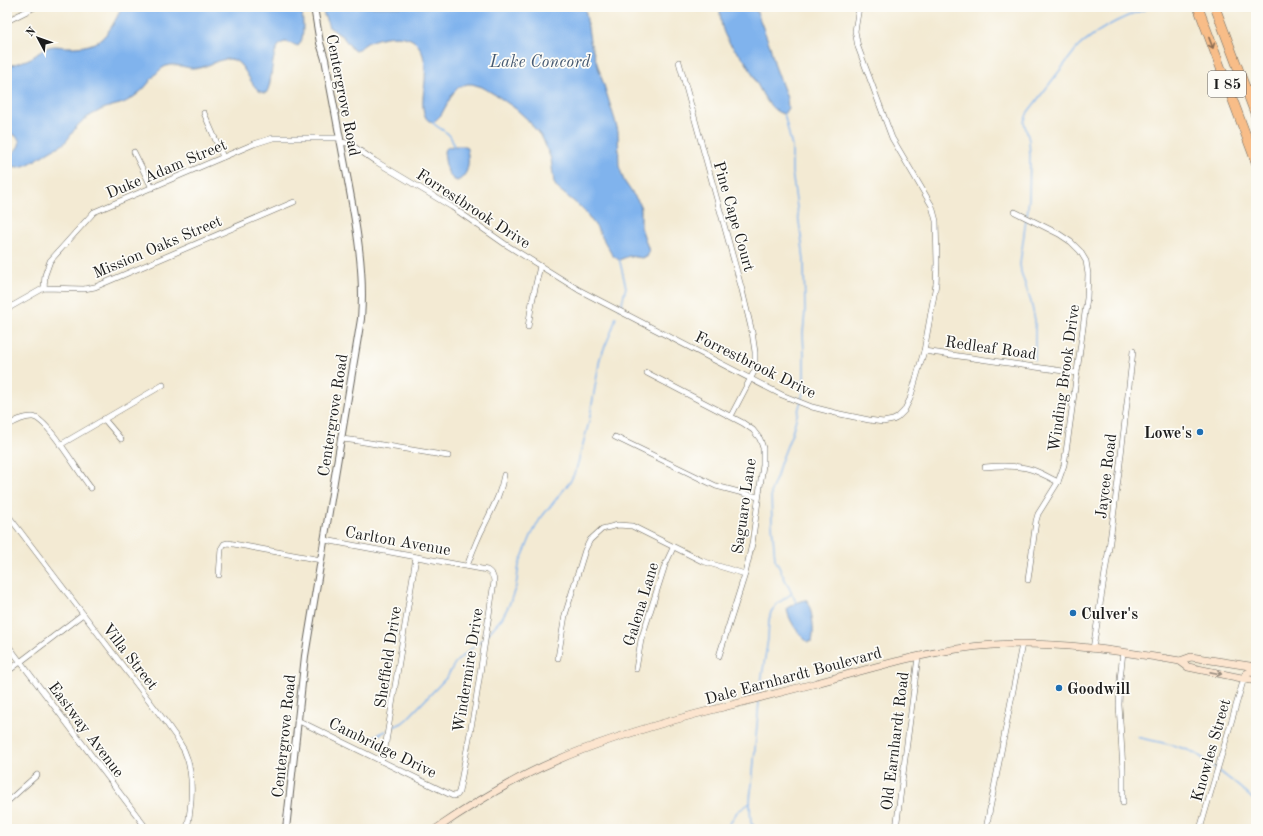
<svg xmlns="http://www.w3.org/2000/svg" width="1263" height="836" viewBox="0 0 1263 836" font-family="'Old Standard TT',serif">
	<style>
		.water { fill: #80b3ed; stroke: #4e6884 }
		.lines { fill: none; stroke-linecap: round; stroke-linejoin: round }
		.stream { stroke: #80b3ed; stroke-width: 1.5 }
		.minor-casing { stroke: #67645c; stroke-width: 6 }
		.tertiary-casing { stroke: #67645c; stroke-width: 8 }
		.secondary-casing { stroke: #67645c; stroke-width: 8 }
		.motorway-casing { stroke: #67645c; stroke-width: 10 }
		.minor { stroke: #fff; stroke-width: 5 }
		.tertiary { stroke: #fff; stroke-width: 6 }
		.secondary { stroke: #fce5cf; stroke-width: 7 }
		.motorway { stroke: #f8bd88; stroke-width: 9 }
		.oneway { stroke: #8a6c52 }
		.oneway2 { stroke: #978b7e }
		.poi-dot { fill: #1f6fb2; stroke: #fdfcf7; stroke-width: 1.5 }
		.labels { text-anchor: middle; stroke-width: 3.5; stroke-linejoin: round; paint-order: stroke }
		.shield { fill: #fdfcf7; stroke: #605f5e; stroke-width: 1 }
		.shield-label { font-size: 15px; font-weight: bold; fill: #1c1c1c }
		.street-label { font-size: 16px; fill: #1c1c1c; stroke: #fdfcf7 }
		.poi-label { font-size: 16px; font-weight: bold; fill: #1c1c1c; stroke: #fdfcf7; text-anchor: start }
		.water-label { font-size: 17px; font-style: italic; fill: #445870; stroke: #fdfcf7 }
	</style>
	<rect width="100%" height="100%" fill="#fdfcf7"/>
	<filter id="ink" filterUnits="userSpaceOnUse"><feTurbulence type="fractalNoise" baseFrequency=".025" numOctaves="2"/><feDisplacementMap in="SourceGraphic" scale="8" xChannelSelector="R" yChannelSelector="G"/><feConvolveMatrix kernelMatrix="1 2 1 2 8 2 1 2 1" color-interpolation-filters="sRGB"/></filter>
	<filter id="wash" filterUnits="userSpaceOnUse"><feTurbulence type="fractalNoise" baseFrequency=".012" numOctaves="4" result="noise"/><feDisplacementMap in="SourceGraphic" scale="16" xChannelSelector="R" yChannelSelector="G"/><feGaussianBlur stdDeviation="0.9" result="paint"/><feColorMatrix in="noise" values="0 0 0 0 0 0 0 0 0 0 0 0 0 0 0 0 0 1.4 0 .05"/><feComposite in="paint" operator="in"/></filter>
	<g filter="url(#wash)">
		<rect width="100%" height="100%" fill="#f3ead3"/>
		<g class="water">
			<path d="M 122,7 L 302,7 C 302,17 306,39 298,46 C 295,45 290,43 286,42 C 269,42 274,84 266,93 C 252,94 247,65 234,60 C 222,56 210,66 199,68 C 188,70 176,62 166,66 C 155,71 149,85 140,92 C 134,97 127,102 120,104 C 112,106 103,108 97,112 C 91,115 84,119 79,124 C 73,130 69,140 62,145 C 59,147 54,148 51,150 C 41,156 31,165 19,167 C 15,167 11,166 7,166 C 7,163 7,160 9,157 C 11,153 16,151 18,147 C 23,139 14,134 7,132 L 7,68 L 9,66 C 17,63 26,61 33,57 C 38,54 42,49 49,47 C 55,45 61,47 67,47 C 102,48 108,35 122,7 Z"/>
			<path d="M 323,7 L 585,7 L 590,41 L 615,120 L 618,131 L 619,166 L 624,181 L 640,204 L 641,210 L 641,227 L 648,248 L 649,252 L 647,257 L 642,258 L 629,256 L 619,260 L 612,255 L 597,228 L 583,209 L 557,188 L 554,183 L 551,159 L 543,139 L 527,119 L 516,109 L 499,97 L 482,87 L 472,84 L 467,84 L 459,87 L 453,93 L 441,115 L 433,123 C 431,122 427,120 426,118 C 420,107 424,92 425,81 C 426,66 425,44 408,38 C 397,34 380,37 369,42 C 363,45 360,50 353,50 L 343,37 L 329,27 L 324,15 Z"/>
			<path d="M 720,7 L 755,7 L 770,46 L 775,66 L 787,98 L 788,108 L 784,114 C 765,111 755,75 745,61 C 739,53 730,46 726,37 C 721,28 720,17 720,7 Z"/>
			<path d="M 454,146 L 466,146 C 470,158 470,176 457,181 C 446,178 445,160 444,151 L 448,147 Z"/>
			<path d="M 805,600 L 807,600 C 812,612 815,628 812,641 L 808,642 C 800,637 787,618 787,608 L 796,603 Z"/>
		</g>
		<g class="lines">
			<g class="stream">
				<polyline points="784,113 792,147 792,172 802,243 804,261 805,312 803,333 804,353 804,390 792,433 780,464 777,476 771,491 772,524 775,559 797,604"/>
				<path d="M 433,122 L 433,123 C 445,134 451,130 454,148"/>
				<path d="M 1027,216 L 1029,198 L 1030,156 L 1029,140 L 1024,122 L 1028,112 L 1077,48 C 1097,29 1120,18 1146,9"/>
				<polyline points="1026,219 1020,264 1021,272 1031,302 1035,320 1035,360"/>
				<polyline points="619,309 622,303 626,287 619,258"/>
				<polyline points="487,635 502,618 509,605 516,586 519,565 531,536 540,519 570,482 576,470 589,422 600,358 612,330 616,317"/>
				<polyline points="759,695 768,639 769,620 771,612 777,604 791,594"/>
				<polyline points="389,729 402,723 407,719 447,677 455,663 466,653 483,639"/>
				<path d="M 1137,737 C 1155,742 1196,747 1206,762 L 1207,762 C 1224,775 1242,787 1256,803"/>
				<polyline points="371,738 386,731"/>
				<polyline points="726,829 737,812 750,803"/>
				<path d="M 757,829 L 751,823 C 750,810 749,798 752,785 L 759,701"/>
			</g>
		</g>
	</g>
	<g filter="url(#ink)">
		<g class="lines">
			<defs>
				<g id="minor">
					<polyline points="7,21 35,7"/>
					<polyline points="679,62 742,290 752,332 755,352 755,370 731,416"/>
					<polyline points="204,113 223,157"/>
					<polyline points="340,142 347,143 353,146 375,161 452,207 505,244 579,290 782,395 812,407 840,414 869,420 883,422 893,420 897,418 904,411 910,399 924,351 936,284 937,263 936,221 932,206 892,138 858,47 855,31 859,7"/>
					<polyline points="134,152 152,188"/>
					<polyline points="1015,212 1059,234 1071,242 1080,251 1086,261 1088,274 1087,298 1068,438 1064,465 1058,482 1038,514 1036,521 1028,580"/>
					<polyline points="44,288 45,275 50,261 94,212 254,144 273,138 340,138"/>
					<polyline points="7,309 44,288 84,289 95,287 294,202"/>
					<polyline points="528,327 532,302 540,266"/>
					<polyline points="924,351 1077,373"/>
					<polyline points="647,373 743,423 753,430 760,439 763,448 763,465 752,544 745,574 719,656"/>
					<polyline points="104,419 121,439"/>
					<path d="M 7,426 C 14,422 24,416 33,417 C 48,419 79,474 91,488"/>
					<polyline points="615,437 716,486 758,497"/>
					<polyline points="342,439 358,441 448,456"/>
					<polyline points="60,445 163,385"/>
					<path d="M 985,467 C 1003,465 1022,465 1038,472 C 1045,475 1052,479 1058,482"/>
					<path d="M 7,514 L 167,724 C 173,732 179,741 184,750 C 195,774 192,804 187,829"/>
					<path d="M 467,566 C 472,553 477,539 484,526 C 493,507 500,496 504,475"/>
					<polyline points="219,575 221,549 224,544 228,543 321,560"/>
					<polyline points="7,644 147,829"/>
					<polyline points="1093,649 1110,541 1119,472 1133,351"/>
					<polyline points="558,658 565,615 585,550 590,540 602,529 618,525 632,526 702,561 745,574"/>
					<polyline points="636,669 641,640 665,565 673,548"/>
					<polyline points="7,672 83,614"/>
					<path d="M 297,720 L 453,796 L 457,795 L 459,792 L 475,706 L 494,582 C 494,576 492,573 487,570 L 325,540"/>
					<polyline points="381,761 385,748 416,557"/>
					<polyline points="7,802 37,775"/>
					<polyline points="1123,803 1123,769 1119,705 1120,679 1123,652"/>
					<polyline points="896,829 918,657"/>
					<polyline points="986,829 1022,644"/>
					<polyline points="1200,829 1244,678"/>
				</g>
				<path id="tertiary" d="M 286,829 L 305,656 L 361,319 C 365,271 356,223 347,176 C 340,137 332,98 325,59 L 320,43 L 314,7"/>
				<g id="secondary">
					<polyline points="1180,661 1191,657 1256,667"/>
					<polyline points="1244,678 1246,674 1250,672 1256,673"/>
					<path d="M 436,829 C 474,803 513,779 555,761 C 600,741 648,727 696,714 C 735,704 774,694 813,684 C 872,668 932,649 993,645 C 1054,641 1121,651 1180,661 L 1188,667 L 1256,681"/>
				</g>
				<g id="motorway">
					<polyline points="1198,7 1256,162"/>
					<polyline points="1215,7 1256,116"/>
				</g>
			</defs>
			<use href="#minor" class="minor-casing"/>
			<use href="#tertiary" class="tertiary-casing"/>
			<use href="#secondary" class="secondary-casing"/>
			<use href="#motorway" class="motorway-casing"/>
			<use href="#minor" class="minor"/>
			<use href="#tertiary" class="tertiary"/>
			<use href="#secondary" class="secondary"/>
			<use href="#motorway" class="motorway"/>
		</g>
		<defs><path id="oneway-shaft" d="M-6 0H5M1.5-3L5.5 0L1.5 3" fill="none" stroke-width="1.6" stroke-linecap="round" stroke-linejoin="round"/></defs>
		<use class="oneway" href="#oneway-shaft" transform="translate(1211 43) rotate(69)"/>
		<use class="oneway2" href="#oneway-shaft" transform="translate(1216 673) rotate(11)"/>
	</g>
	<g class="poi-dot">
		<circle cx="1200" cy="432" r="4"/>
		<circle cx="1073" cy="613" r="4"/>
		<circle cx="1059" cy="688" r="4"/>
	</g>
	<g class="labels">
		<rect class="shield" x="1208" y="71" width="38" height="26" rx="3"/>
		<g class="shield-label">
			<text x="1227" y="89">I 85</text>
		</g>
		<g class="street-label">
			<text transform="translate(344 95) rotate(79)" y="6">Centergrove Road</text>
			<text transform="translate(166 168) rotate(-23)" y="6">Duke Adam Street</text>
			<text transform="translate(474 208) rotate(33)" y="6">Forrestbrook Drive</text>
			<text transform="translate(735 216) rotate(74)" y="6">Pine Cape Court</text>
			<text transform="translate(157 246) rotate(-23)" y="6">Mission Oaks Street</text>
			<text transform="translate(991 347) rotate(8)" y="6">Redleaf Road</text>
			<text transform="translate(756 364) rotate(26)" y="6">Forrestbrook Drive</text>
			<text transform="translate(1063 378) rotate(-82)" y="6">Winding Brook Drive</text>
			<text transform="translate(332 415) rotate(-81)" y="6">Centergrove Road</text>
			<text transform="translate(1105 476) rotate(-83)" y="6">Jaycee Road</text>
			<text transform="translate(743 506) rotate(-82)" y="6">Saguaro Lane</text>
			<text transform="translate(398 540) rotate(10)" y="6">Carlton Avenue</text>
			<text transform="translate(640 604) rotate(-73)" y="6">Galena Lane</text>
			<text transform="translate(131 656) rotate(52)" y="6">Villa Street</text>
			<text transform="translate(387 657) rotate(-81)" y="6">Sheffield Drive</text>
			<text transform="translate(467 670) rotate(-81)" y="6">Windermire Drive</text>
			<text transform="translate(793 675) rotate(-15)" y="6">Dale Earnhardt Boulevard</text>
			<text transform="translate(87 729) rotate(53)" y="6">Eastway Avenue</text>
			<text transform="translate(283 736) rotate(-84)" y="6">Centergrove Road</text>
			<text transform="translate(894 741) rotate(-83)" y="6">Old Earnhardt Road</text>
			<text transform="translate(383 747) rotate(26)" y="6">Cambridge Drive</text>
			<text transform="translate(1210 750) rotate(-74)" y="6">Knowles Street</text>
		</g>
		<g class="poi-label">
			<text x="1192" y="438" text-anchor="end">Lowe's</text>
			<text x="1081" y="619">Culver's</text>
			<text x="1067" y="694">Goodwill</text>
		</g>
		<g class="water-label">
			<text x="540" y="67">Lake Concord</text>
		</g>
	</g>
	<rect width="1263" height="836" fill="none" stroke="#fdfcf7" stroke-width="24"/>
	<g transform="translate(38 38) rotate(311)" stroke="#fdfcf7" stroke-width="3" paint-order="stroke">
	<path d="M0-3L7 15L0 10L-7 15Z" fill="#1c1c1c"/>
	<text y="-6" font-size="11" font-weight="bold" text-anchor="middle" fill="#1c1c1c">N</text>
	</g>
</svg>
